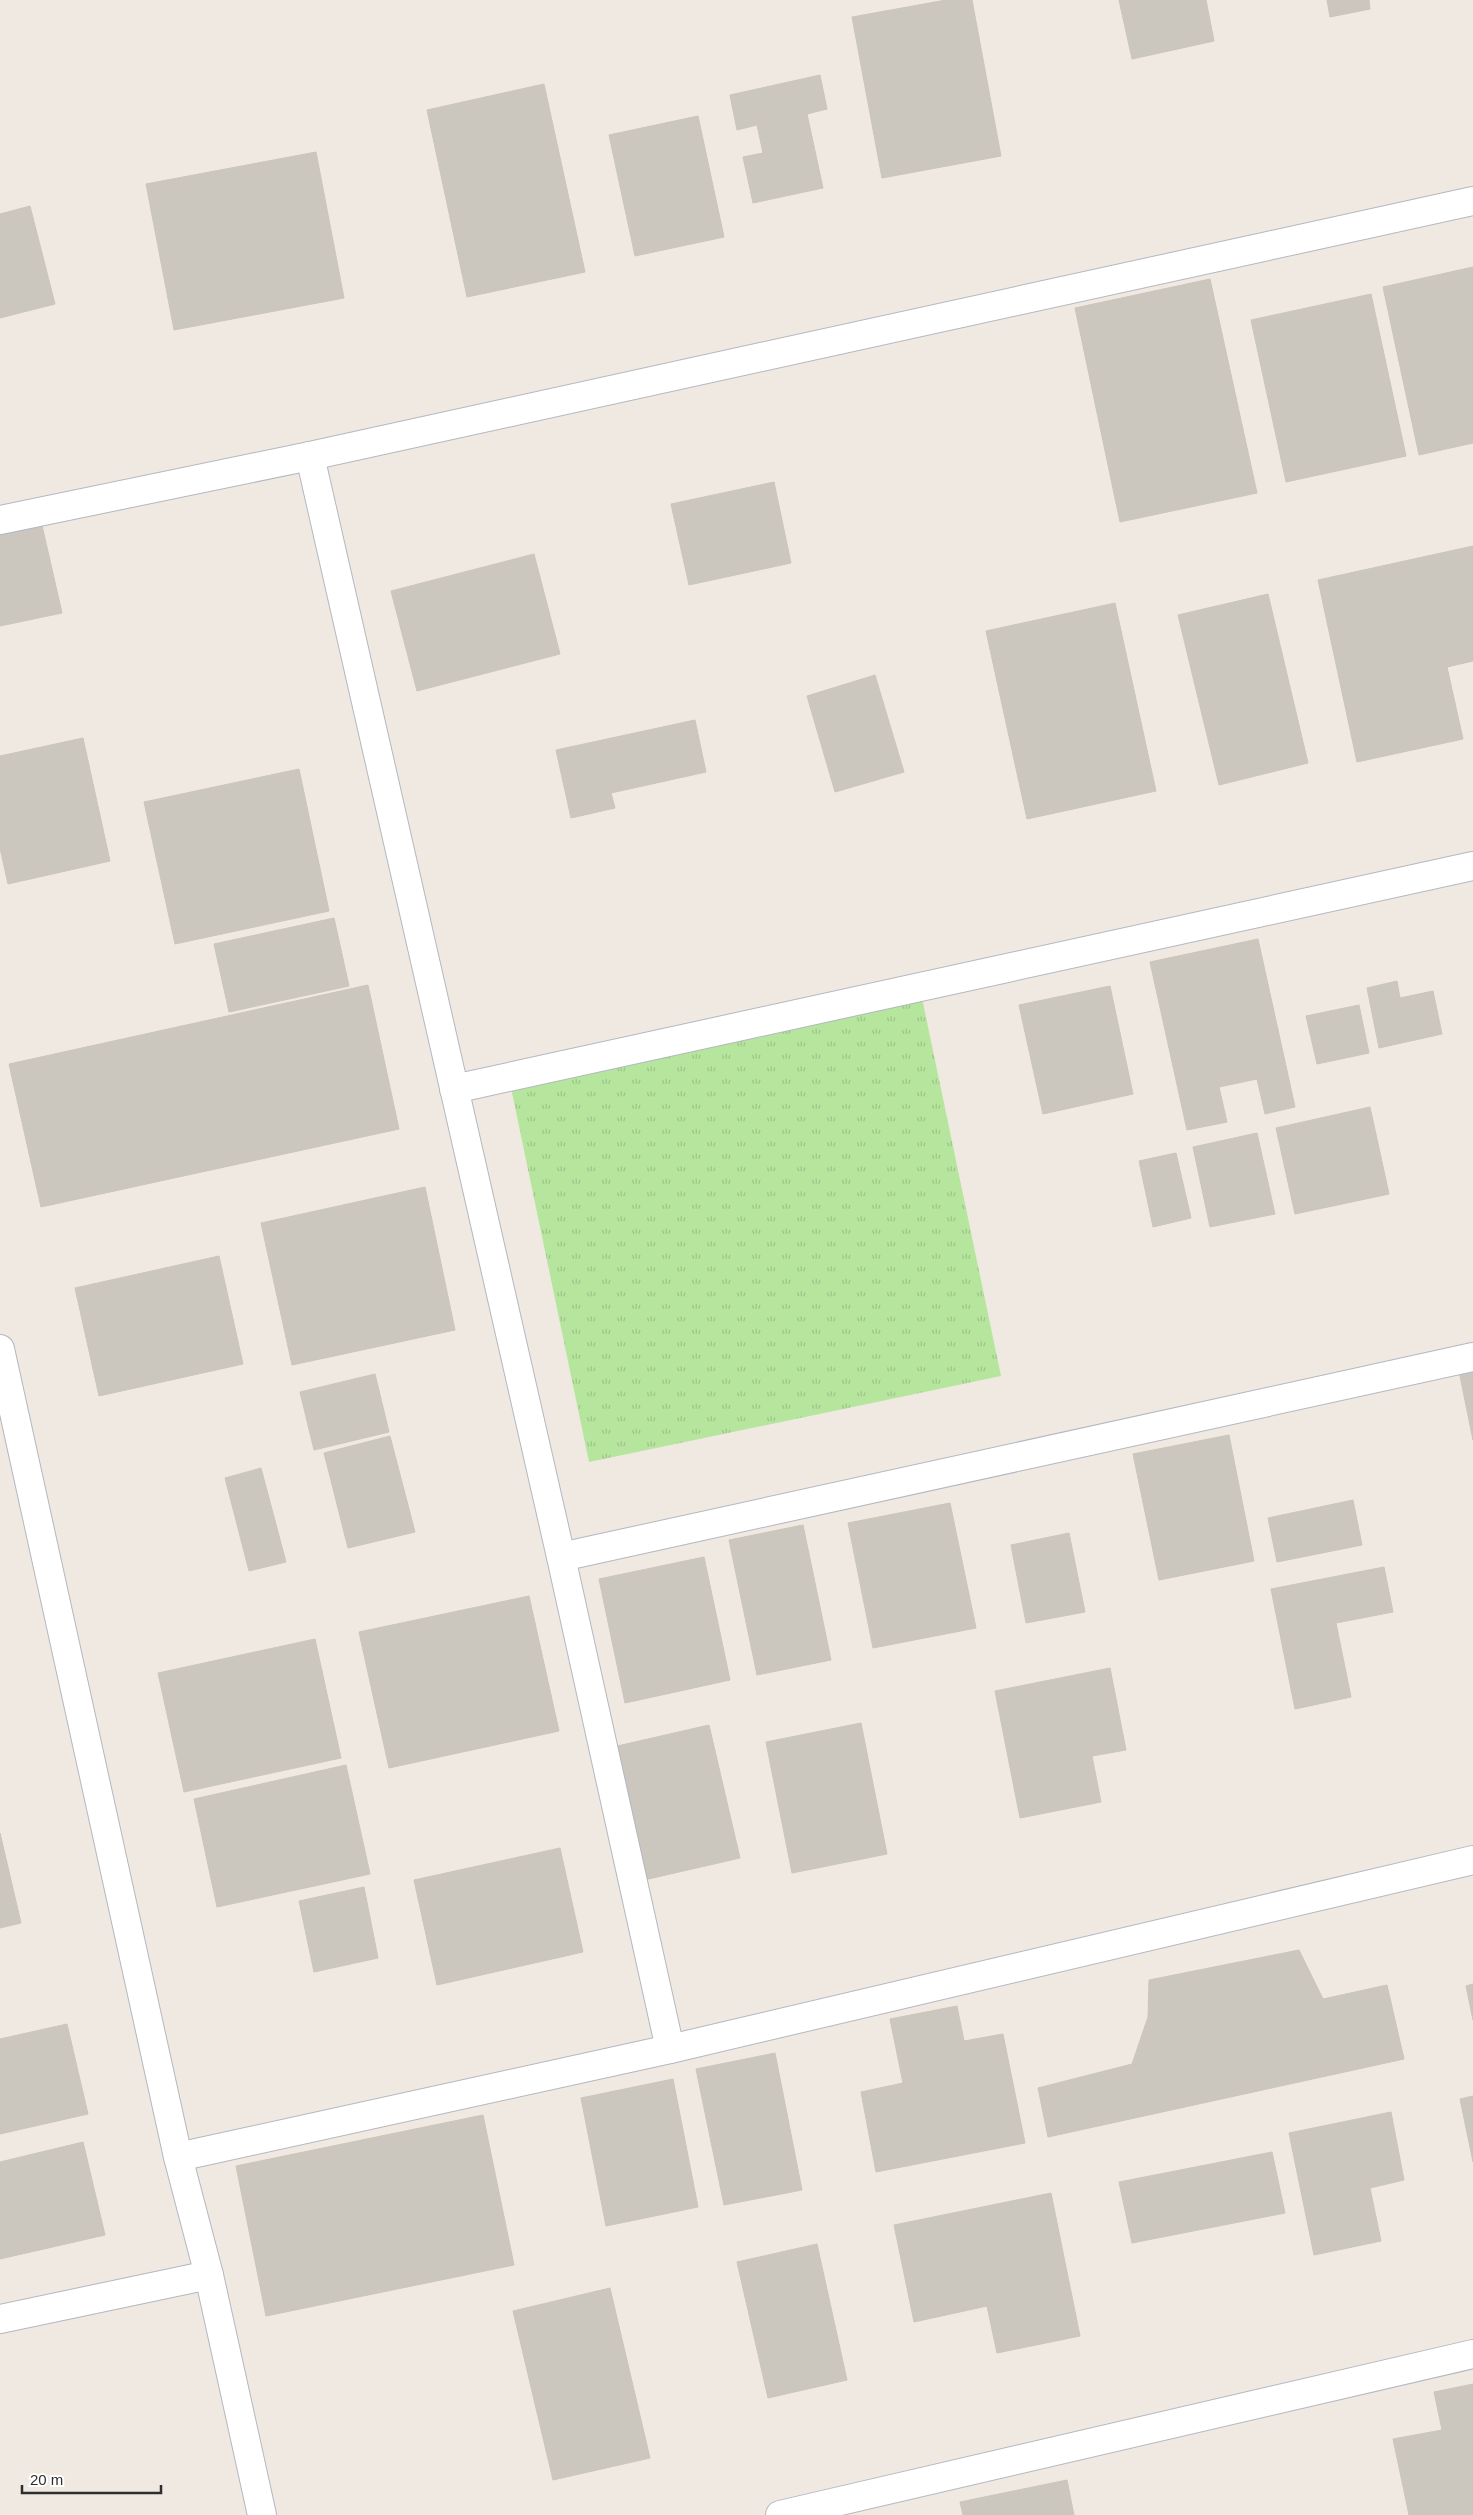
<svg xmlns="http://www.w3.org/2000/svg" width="1473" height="2515" viewBox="0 0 1473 2515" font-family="Helvetica,sans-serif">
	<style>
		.grass { fill: url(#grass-tufts) }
		.building { fill: #cbc7bf; stroke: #cbc5ba }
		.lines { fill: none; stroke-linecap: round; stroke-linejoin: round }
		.street-casing { stroke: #b4b7c1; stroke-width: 30 }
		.street { stroke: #fff; stroke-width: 28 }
	</style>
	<defs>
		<pattern id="grass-tufts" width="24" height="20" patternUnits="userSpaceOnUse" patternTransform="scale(1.25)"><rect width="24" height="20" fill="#b6e59e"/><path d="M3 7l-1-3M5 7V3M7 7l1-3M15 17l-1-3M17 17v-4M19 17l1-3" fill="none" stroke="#9dc588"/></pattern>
	</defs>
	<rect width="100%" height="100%" fill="#efe9e1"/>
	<polygon class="grass" points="922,998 1001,1376 589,1462 510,1083"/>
	<g class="building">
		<polygon points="946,0 972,0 1001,156 882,178 852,17"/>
		<polygon points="1119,0 1206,0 1214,41 1132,59"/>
		<polygon points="1327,0 1369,0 1370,9 1330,17"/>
		<polygon points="820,75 827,109 807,114 823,188 753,203 743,157 763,153 757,125 737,130 730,95"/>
		<polygon points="544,84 585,272 467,297 427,110"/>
		<polygon points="698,116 724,237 635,256 609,135"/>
		<polygon points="316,152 344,298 174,330 146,184"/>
		<polygon points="30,206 55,304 0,318 0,214"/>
		<polygon points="1473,267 1473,443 1419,455 1383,287"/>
		<polygon points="1210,279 1257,493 1120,522 1075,308"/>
		<polygon points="1371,294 1406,456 1286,482 1251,320"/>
		<polygon points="774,482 791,563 689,585 671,504"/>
		<polygon points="41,521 62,613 0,626 0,530"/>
		<polygon points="1473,546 1473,661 1447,667 1463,739 1357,762 1318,580"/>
		<polygon points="534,554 560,654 417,691 391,591"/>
		<polygon points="1268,594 1308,763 1219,785 1178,615"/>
		<polygon points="1115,603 1156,791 1027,819 986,631"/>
		<polygon points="875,675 904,772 835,792 807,696"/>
		<polygon points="695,720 706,772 611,793 615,808 571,818 556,750"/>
		<polygon points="83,738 110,861 8,884 0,848 0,756"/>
		<polygon points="299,769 329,911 175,944 144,802"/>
		<polygon points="334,918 349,986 229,1012 214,944"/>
		<polygon points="1258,939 1295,1107 1265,1114 1257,1079 1219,1087 1227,1122 1187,1130 1150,962"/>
		<polygon points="1397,981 1400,998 1433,991 1442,1034 1379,1048 1367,988"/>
		<polygon points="368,985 399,1129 41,1207 9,1064"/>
		<polygon points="1110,986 1133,1094 1043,1114 1019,1005"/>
		<polygon points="1359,1005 1369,1053 1317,1064 1306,1016"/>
		<polygon points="1370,1107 1389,1194 1295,1214 1276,1128"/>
		<polygon points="1257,1133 1275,1214 1210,1227 1193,1147"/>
		<polygon points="1176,1153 1191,1218 1153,1227 1139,1161"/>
		<polygon points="425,1187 455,1330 292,1365 261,1223"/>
		<polygon points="219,1256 243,1364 99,1396 75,1288"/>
		<polygon points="1473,1369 1473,1440 1459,1371"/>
		<polygon points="375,1374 389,1432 314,1450 300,1392"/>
		<polygon points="1229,1435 1254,1561 1159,1580 1133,1454"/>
		<polygon points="390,1436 415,1532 348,1548 324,1453"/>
		<polygon points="261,1468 286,1562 249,1571 225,1478"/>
		<polygon points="1353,1500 1362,1545 1277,1562 1268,1518"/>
		<polygon points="950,1503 976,1628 873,1648 848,1523"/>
		<polygon points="803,1525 831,1660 757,1675 729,1540"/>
		<polygon points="1069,1533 1085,1612 1026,1623 1011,1545"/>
		<polygon points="704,1557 730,1680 625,1703 599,1579"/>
		<polygon points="1384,1567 1393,1612 1336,1623 1351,1697 1295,1709 1271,1589"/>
		<polygon points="529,1596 559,1731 389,1768 359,1632"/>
		<polygon points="315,1639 341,1758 184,1792 158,1673"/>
		<polygon points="1110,1668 1126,1750 1092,1756 1101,1802 1020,1818 995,1691"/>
		<polygon points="861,1723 887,1854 792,1873 766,1742"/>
		<polygon points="709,1725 740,1858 644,1880 613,1747"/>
		<polygon points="346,1765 370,1874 217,1907 194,1799"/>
		<polygon points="0,1833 21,1923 0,1928"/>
		<polygon points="560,1848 583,1952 437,1985 414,1880"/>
		<polygon points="364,1887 378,1958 314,1972 299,1901"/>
		<polygon points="1299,1950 1323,1999 1387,1985 1404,2059 1048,2137 1038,2088 1132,2064 1148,2017 1149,1980"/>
		<polygon points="1473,1984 1473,2020 1466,1986"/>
		<polygon points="957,2006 964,2041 1003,2034 1025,2143 876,2172 861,2092 903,2083 890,2019"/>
		<polygon points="67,2024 88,2114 0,2134 0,2039"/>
		<polygon points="775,2053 802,2190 724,2205 696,2069"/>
		<polygon points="673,2079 698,2207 606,2226 581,2098"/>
		<polygon points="1473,2096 1473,2162 1460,2099"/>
		<polygon points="1391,2112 1404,2180 1370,2188 1381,2241 1314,2255 1289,2133"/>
		<polygon points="483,2115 514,2265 266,2316 236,2166"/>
		<polygon points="83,2142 105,2235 0,2259 0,2162"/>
		<polygon points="1272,2152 1285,2213 1132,2243 1119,2182"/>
		<polygon points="1051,2193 1080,2336 997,2353 987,2306 914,2322 894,2225"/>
		<polygon points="817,2244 847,2380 768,2398 737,2262"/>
		<polygon points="610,2288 650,2458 553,2480 513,2311"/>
		<polygon points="1473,2384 1473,2515 1409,2515 1393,2439 1442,2430 1434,2392"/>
		<polygon points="1067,2480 1074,2515 963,2515 960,2502"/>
	</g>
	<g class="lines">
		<defs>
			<g id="street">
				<polyline points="310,456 561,1557 670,2049"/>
				<polyline points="0,520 310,456 1473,201"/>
				<polyline points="454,1089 1473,866"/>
				<polyline points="0,1349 178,2157 209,2275 262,2515"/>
				<polyline points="561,1557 1473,1357"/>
				<polyline points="178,2157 670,2049 1473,1860"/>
				<polyline points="0,2319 209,2275"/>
				<polyline points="780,2515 1473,2354"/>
			</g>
		</defs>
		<use href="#street" class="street-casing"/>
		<use href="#street" class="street"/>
	</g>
	<path d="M22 2485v8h139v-8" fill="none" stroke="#2e2e2e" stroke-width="2.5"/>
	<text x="30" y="2485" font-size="15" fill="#2e2e2e" stroke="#ffffff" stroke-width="4" paint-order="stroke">20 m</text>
</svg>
